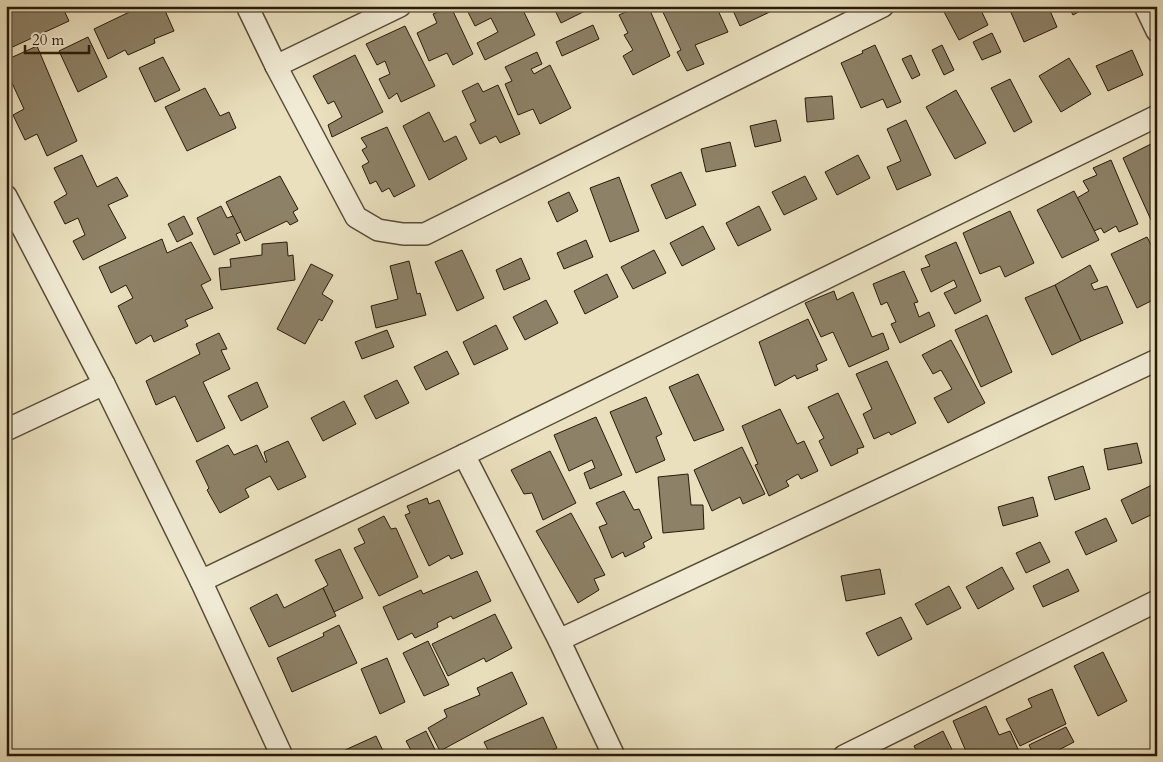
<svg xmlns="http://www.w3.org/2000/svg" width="1163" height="762" viewBox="0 0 1163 762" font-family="Cardo,serif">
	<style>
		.building { fill: #8d8167; stroke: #281b09 }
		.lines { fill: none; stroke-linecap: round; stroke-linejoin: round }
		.minor-casing { stroke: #584c36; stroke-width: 24 }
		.minor { stroke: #f1ebd5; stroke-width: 21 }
	</style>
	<rect width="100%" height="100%" fill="#eae0be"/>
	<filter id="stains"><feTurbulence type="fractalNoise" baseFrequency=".004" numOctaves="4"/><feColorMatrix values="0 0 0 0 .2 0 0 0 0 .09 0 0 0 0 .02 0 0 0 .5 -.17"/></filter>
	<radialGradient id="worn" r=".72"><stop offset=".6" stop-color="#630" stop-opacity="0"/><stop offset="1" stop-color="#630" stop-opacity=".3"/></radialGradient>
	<g class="building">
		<polygon points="24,6 62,6 69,21 6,50 6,15"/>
		<polygon points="142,6 163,6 174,31 154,39 155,43 128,55 125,50 108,59 94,29"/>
		<polygon points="465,6 521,6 535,35 485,60 477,43 498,32 491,18 475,26"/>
		<polygon points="553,6 590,6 591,8 561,23"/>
		<polygon points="639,6 648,6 670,56 633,75 623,56 633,50 624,35 628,33 619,15"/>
		<polygon points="660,6 716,6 728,32 695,45 704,64 687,71 677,52 681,50"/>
		<polygon points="731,6 772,6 774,10 740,26"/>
		<polygon points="950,6 979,6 988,25 959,40 943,10"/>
		<polygon points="1008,6 1048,6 1057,27 1024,42"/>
		<polygon points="1068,6 1089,6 1073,15"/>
		<polygon points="451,7 473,54 453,65 447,53 429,61 417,33 437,23 433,14"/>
		<polygon points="593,25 599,39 562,56 556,42"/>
		<polygon points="405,26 435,86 401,102 397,93 389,99 379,79 390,74 385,61 377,65 366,44"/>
		<polygon points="992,33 1001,52 982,60 973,42"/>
		<polygon points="88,37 107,77 78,92 59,51"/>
		<polygon points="875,45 901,102 887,108 883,99 861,108 841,63 863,53 862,51"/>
		<polygon points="942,45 954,70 944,75 932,50"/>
		<polygon points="37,46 77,141 47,156 37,134 25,140 13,115 24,109 6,70 6,60"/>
		<polygon points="1132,50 1143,75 1108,91 1096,66"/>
		<polygon points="537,52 542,64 531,69 534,74 550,65 571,108 540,124 533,109 518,115 505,84 512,81 505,67"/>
		<polygon points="355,55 383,112 332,137 328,125 342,117 334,101 328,104 313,76"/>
		<polygon points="911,55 920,75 912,79 902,59"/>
		<polygon points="163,57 180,90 155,102 139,68"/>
		<polygon points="1069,58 1091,94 1061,112 1039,76"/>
		<polygon points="1010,79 1032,122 1014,132 991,88"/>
		<polygon points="478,83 483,92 498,85 520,134 500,143 496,136 480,144 470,124 476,121 462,91"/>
		<polygon points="205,88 220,116 229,112 236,128 187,151 165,107"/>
		<polygon points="956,90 986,143 955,159 926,107"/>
		<polygon points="832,96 834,119 807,122 805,98"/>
		<polygon points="429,112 444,142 456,136 467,159 429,180 403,126"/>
		<polygon points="776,120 781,141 755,147 750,126"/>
		<polygon points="906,120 931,175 897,190 887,167 901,161 887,129"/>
		<polygon points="387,127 415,186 394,197 389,188 382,192 376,181 370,184 362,166 369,162 362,150 367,147 361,138"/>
		<polygon points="730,142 736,166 706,172 701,149"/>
		<polygon points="1151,144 1157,155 1157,217 1151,220 1123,158"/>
		<polygon points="82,155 97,187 117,177 128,196 108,205 126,238 83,260 73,241 85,235 78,218 65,224 54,202 67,194 54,168"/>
		<polygon points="858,155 870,178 837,195 825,172"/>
		<polygon points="1111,160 1138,224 1119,232 1116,226 1104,233 1101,228 1094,231 1077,198 1089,191 1083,181 1097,175 1093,168"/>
		<polygon points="681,172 696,205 666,219 651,185"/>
		<polygon points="280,176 298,209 293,212 298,221 290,225 287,221 245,241 226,202"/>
		<polygon points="805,176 817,199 784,215 772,192"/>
		<polygon points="619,177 639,231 610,242 590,188"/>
		<polygon points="1074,191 1099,240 1062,258 1037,210"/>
		<polygon points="569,192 578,211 557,222 548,202"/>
		<polygon points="221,206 227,218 233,216 241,232 236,234 240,243 214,255 197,218"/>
		<polygon points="759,206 771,230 738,246 726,223"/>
		<polygon points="1010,211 1034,263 1005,277 1000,266 980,274 963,233"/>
		<polygon points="184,216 193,234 177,242 168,224"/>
		<polygon points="703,226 715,249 682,266 670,243"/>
		<polygon points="1147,237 1157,256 1157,298 1137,308 1111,254"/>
		<polygon points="162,239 167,253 191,242 211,280 201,285 213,308 185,320 188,326 154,342 151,335 136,344 118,306 133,298 126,285 111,293 99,267"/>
		<polygon points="586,240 593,257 564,269 557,253"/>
		<polygon points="287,242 288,256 293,255 295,280 221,290 219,268 231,267 230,259 262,255 262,244"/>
		<polygon points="956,242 981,301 955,314 944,293 957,287 954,280 931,292 921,269 930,266 925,256"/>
		<polygon points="462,250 484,298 457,311 435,262"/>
		<polygon points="654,250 666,273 633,289 621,267"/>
		<polygon points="521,258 530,279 504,290 496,270"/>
		<polygon points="409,261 417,294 420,293 426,315 376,328 371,306 398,299 390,266"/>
		<polygon points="311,264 333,275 322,294 333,301 322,321 319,319 305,344 277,329"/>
		<polygon points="1090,265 1098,281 1091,284 1094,290 1107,286 1123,323 1081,341 1055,285"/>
		<polygon points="904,271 918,302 914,303 919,317 929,312 935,326 900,343 891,324 896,322 887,302 881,305 873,284"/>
		<polygon points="607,274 618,297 585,314 574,291"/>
		<polygon points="1055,285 1081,341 1052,355 1025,298"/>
		<polygon points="834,291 837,300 853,292 872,337 883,333 889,349 849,367 833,332 821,337 805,303"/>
		<polygon points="546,300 558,323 525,340 513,317"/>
		<polygon points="987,315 1012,372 981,387 955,330"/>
		<polygon points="808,319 827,360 816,365 818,370 797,379 795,375 775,386 759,342"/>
		<polygon points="496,325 508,349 474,365 463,342"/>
		<polygon points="387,330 394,347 362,359 355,342"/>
		<polygon points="219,333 227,349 221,350 230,369 203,382 225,428 197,442 175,396 156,405 146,381 200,354 196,344"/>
		<polygon points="951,340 985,403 948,423 934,398 952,389 941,370 933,374 922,355"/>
		<polygon points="447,351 459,374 426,390 414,367"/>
		<polygon points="887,361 916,423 891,435 889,432 874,439 863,414 872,409 856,374"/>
		<polygon points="698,374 724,430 694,441 669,387"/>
		<polygon points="397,380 409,403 376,419 364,396"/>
		<polygon points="257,382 268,407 241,421 228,396"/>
		<polygon points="838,393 864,447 857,449 858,453 831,466 819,441 824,438 808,407"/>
		<polygon points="646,397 662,434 656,437 665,460 636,473 610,412"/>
		<polygon points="344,401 356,424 323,441 311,418"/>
		<polygon points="780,409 797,444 804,441 818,471 801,479 798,474 786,481 789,486 769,496 755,465 758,464 742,426"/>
		<polygon points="596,417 622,475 590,489 584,473 595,468 592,460 569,471 554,435"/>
		<polygon points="288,441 306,477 278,490 270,476 245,489 249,497 220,513 207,490 209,488 196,461 228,445 234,455 257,445 265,462 267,462 264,452"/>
		<polygon points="1137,443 1142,463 1108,470 1104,449"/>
		<polygon points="742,447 765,494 743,504 740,497 712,511 694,470"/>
		<polygon points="550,451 576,503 543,520 532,493 524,494 511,470"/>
		<polygon points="1083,466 1090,489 1055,500 1048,477"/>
		<polygon points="688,474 691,505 703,505 704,529 663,533 658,477"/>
		<polygon points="1152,485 1157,494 1157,512 1132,524 1121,500"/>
		<polygon points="624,491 634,510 639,509 652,538 643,543 645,547 625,557 623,552 612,558 599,527 607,524 596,503"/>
		<polygon points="1033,497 1038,516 1003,526 998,507"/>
		<polygon points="427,498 429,504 439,500 463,554 451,559 449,555 429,566 405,515 410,513 407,506"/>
		<polygon points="571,513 605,575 594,579 599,590 578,603 536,531"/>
		<polygon points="384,516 391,529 396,528 418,577 379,596 354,548 365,543 358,529"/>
		<polygon points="1106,518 1117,541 1086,555 1075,532"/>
		<polygon points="1040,542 1050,562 1026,573 1016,553"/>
		<polygon points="340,549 363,598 334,612 323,588 328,585 315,560"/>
		<polygon points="1002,567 1014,589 978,609 966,587"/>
		<polygon points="880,569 885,594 846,601 841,576"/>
		<polygon points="1068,569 1079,591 1043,607 1033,586"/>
		<polygon points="477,571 491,601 453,619 451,616 437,623 438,627 415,638 412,633 398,640 383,607 421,590 423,594"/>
		<polygon points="949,586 961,608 927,625 915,604"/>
		<polygon points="323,588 336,616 269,647 250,608 277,594 284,608"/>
		<polygon points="495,614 512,648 486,662 484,658 448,676 432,644"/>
		<polygon points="901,617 912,639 878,656 866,633"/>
		<polygon points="339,625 357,663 292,692 277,658 324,636 323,633"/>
		<polygon points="428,641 449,685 424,696 403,653"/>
		<polygon points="1103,652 1127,701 1098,716 1074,666"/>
		<polygon points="387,658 405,702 380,714 361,669"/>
		<polygon points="512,672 527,704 440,751 428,728 447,717 444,710 480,695 477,688"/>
		<polygon points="1052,689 1066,724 1020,746 1006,719 1032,707 1028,699"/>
		<polygon points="986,706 999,735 1010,731 1021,756 968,756 953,721"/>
		<polygon points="543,717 557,748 539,756 491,756 484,742"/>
		<polygon points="1066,727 1074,742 1047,756 1034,756 1029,745"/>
		<polygon points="426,731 438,756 414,756 406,741"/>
		<polygon points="943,731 955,756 919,756 914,746"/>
		<polygon points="376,736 384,753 378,756 348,756 345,750"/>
	</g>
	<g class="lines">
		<defs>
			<g id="minor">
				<polyline points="247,6 276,66 356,217 378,230 403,234 425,234 883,6"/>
				<polyline points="1145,6 1157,31"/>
				<polyline points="276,66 400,6"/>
				<polyline points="6,196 104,384 201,581 282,756"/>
				<polyline points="6,430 104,384"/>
				<polyline points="464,455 559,640 614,756"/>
				<polyline points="201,581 464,455 1157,116"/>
				<polyline points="559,640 1157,360"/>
				<polyline points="844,756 1157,601"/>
			</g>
		</defs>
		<use href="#minor" class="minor-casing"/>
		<use href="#minor" class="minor"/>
	</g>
	<rect width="1163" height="762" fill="none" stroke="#eae0be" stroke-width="25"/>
	<rect x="8" y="8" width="1148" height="747" fill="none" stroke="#281b09" stroke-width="2.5"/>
	<rect x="12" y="12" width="1138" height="737" fill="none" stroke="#281b09"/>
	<path d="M25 45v8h64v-8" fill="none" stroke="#281b09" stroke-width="2.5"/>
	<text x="32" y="45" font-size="15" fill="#281b09" stroke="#f1ebd5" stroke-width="4" paint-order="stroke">20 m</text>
	<rect width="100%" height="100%" filter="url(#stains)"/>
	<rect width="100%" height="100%" fill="url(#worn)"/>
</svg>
